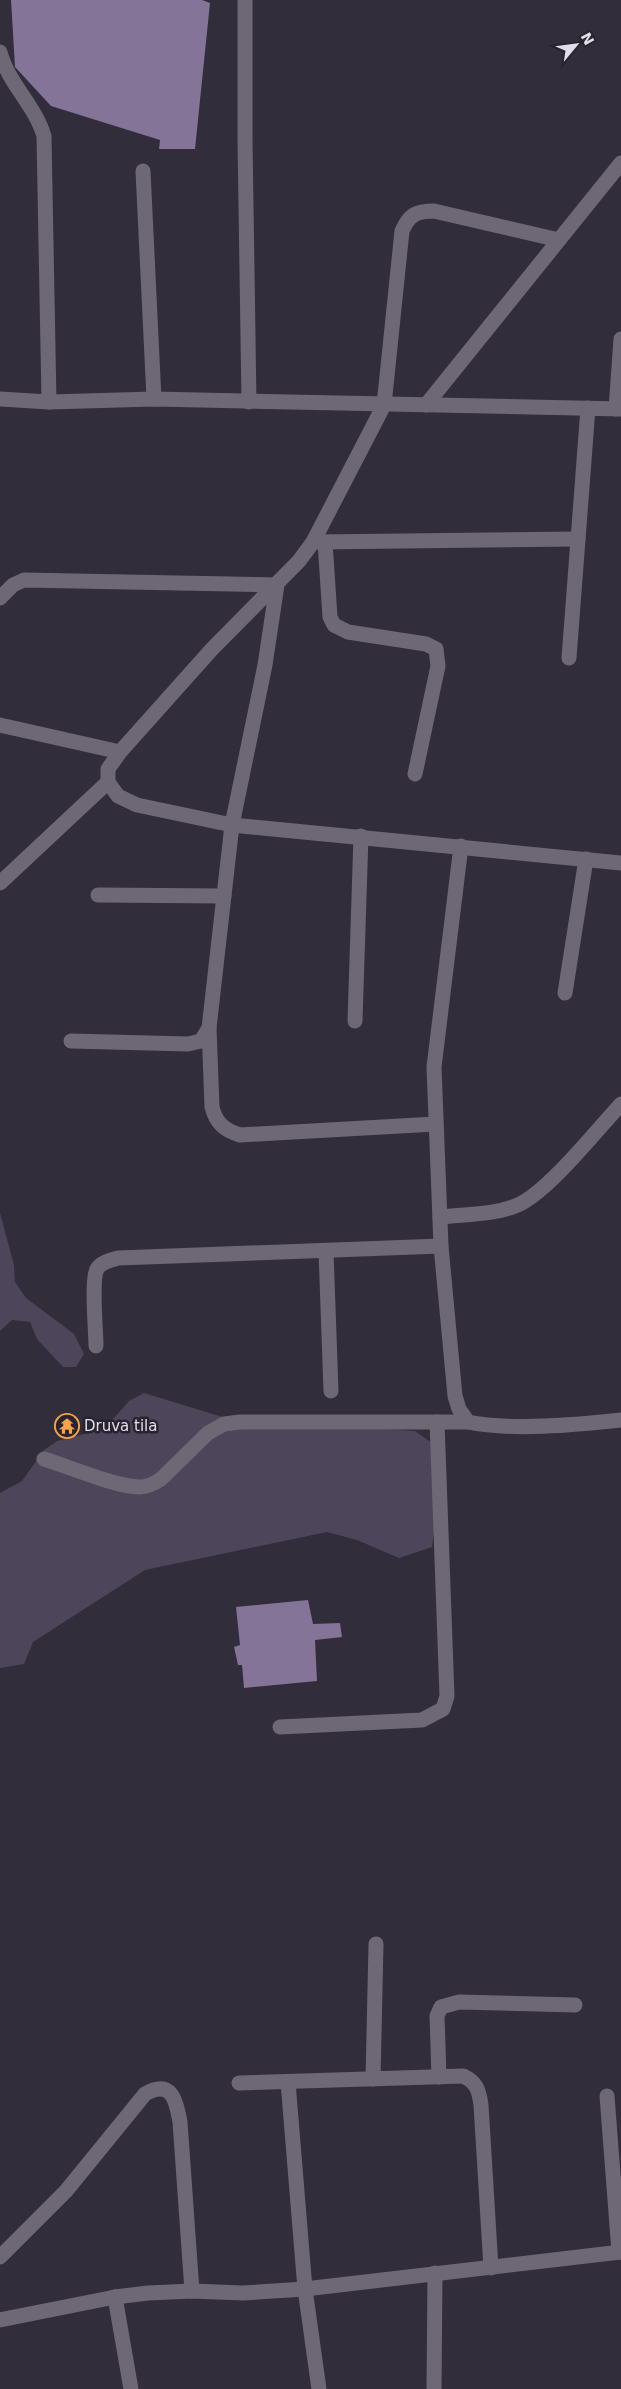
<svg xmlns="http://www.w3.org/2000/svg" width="621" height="2389" viewBox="0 0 621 2389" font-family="'DejaVu Sans',sans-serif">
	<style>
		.green { fill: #4d455a }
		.water { fill: #837498 }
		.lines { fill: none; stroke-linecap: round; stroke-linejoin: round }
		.minor { stroke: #6d6776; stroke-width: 15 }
		.labels { text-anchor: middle; stroke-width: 5; stroke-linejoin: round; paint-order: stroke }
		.poi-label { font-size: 15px; fill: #e1dee7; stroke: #282330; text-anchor: start }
	</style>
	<rect width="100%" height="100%" fill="#322d3a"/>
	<g class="green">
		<polygon points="0,1213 14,1265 15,1282 26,1298 74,1334 84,1354 76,1367 63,1367 37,1339 30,1322 12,1320 0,1331"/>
		<polygon points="144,1393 229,1419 415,1431 432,1443 436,1513 432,1547 399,1558 357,1540 327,1532 145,1570 33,1642 24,1664 0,1668 0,1493 22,1481 44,1450 57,1441 96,1431 113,1419 129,1401"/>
	</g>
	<g class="water">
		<polygon points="11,0 202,0 210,3 195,149 159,149 160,140 51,106 15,67"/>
		<polygon points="308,1600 313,1624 340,1623 342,1637 315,1640 317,1681 244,1688 242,1665 238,1665 234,1647 240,1645 236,1607"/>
	</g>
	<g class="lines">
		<g class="minor">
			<polyline points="245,0 245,140 249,402"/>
			<path d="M 0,52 C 8,83 35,105 44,136 L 49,402"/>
			<polyline points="143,171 154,399"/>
			<path d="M 559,240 L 434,211 C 416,211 409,215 402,231 L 384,405 L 313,542 L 299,561 L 212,649 L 120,752 L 108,769 L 108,782 L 118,796 L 137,805 L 232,825 L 621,863"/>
			<polyline points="0,399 49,402 154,399 621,409"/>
			<polyline points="426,405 621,163"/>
			<polyline points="616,409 621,339"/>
			<polyline points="317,542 578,539"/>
			<polyline points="325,542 330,617 334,625 348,632 426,644 436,649 438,666 415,774"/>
			<polyline points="0,598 13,585 24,580 277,585 265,665 232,825 209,1028 201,1041 188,1044 71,1041"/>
			<polyline points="569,658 588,408"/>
			<polyline points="0,725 120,752"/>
			<path d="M 461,846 L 434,1067 L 441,1246 L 455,1396 L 459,1409 L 468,1422 C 511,1431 576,1425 621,1420"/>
			<polyline points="0,883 108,782"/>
			<polyline points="98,895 224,896"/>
			<polyline points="565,993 586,859"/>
			<polyline points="355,1021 361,836"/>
			<path d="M 209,1028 L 212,1107 C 216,1123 224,1130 240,1135 L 435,1124"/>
			<path d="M 440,1217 C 465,1214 497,1215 520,1204 C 550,1189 596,1131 621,1104"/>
			<polyline points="326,1251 331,1391"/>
			<path d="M 96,1346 C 96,1331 91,1280 97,1269 C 101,1262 111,1260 118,1258 L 441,1246"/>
			<path d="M 44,1459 C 67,1466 116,1487 139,1487 C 148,1487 154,1484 161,1479 L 208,1433 L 224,1424 L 240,1422 L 468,1422"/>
			<polyline points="280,1727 422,1720 443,1709 447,1696 437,1422"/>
			<polyline points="439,2077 437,2016 441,2007 459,2002 575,2005"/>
			<polyline points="373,2079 376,1944"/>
			<polyline points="288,2082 305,2289 319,2389"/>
			<path d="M 239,2083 L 463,2076 C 477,2082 479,2091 481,2105 L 491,2268"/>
			<polyline points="607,2096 619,2252"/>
			<path d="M 0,2257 L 66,2191 L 145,2094 C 171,2079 176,2099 180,2122 L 192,2291"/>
			<polyline points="115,2297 131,2389"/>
			<polyline points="0,2320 115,2297 148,2293 192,2291 243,2293 305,2289 621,2252"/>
			<polyline points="434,2389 435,2273"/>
		</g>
	</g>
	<defs>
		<symbol id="temple-ring" viewBox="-11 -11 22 22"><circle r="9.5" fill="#282330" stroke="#f7a149" stroke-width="1.5"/><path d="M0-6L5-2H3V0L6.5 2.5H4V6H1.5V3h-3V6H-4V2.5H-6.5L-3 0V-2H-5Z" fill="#f7a149"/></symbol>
	</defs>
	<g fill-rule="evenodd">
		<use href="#temple-ring" x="53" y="1412" width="28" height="28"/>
	</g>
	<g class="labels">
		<g class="poi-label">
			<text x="84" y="1431">Druva tila</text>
		</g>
	</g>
	<g transform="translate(576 45) rotate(61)" stroke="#282330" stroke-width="4" paint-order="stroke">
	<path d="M0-4L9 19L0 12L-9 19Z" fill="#e1dee7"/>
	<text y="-8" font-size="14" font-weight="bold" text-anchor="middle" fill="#e1dee7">N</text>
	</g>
</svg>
